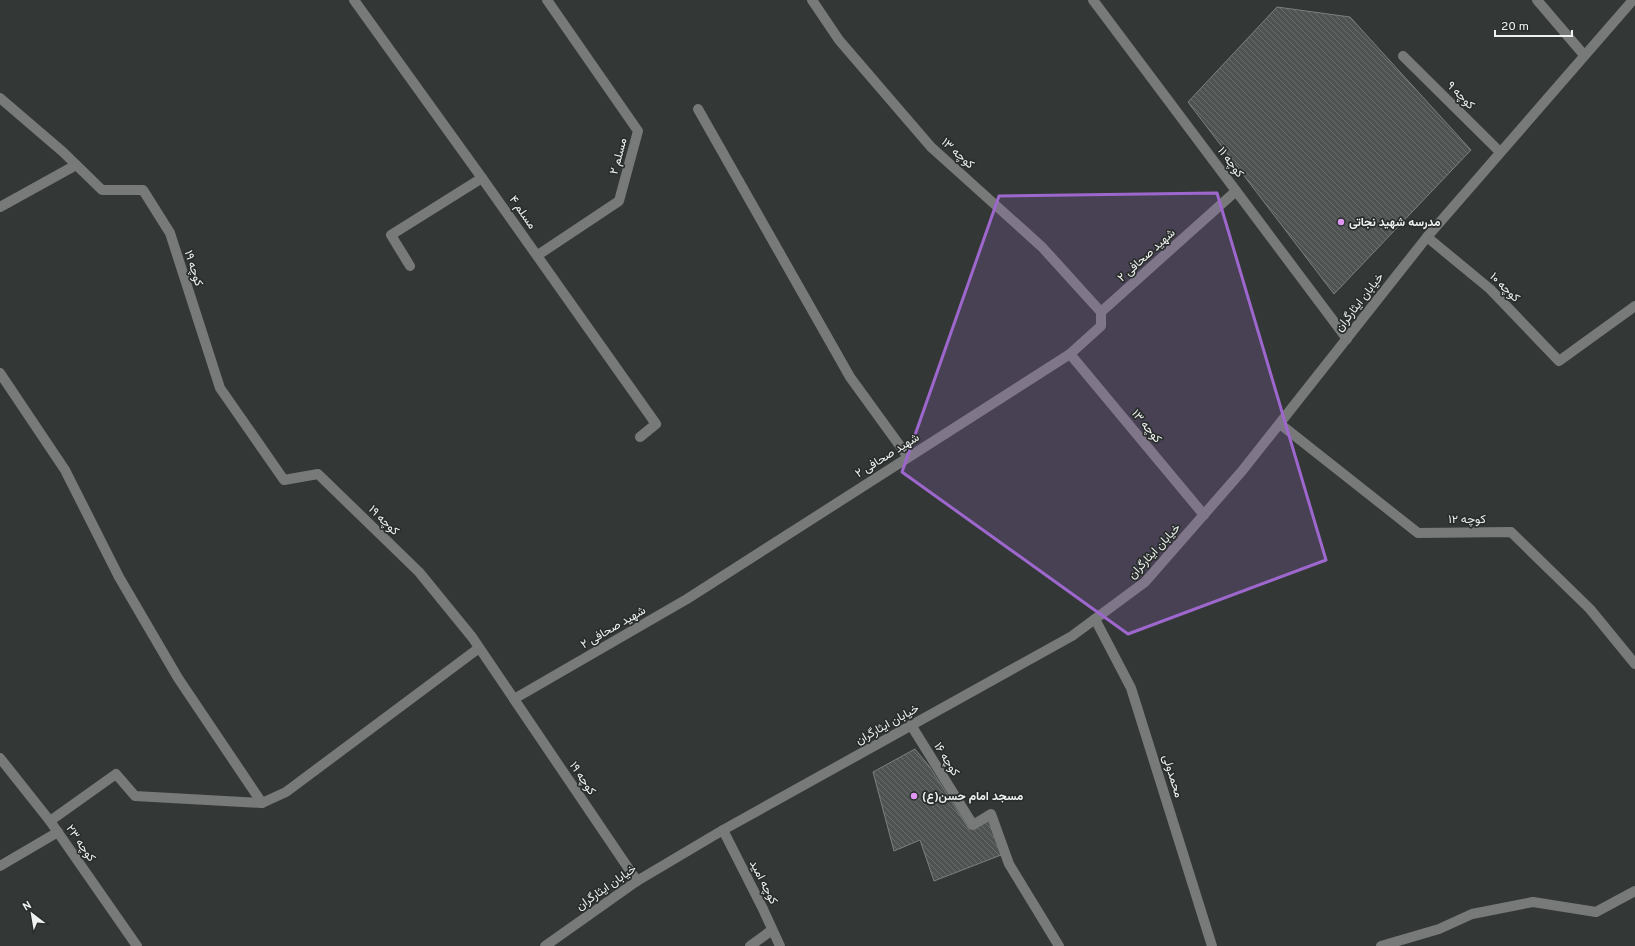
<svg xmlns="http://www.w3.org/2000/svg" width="1635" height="946" viewBox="0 0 1635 946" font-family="Overpass,Vazirmatn,sans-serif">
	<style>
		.building { fill: url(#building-back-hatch); stroke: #7a807d }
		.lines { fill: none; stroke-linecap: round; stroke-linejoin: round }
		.minor { stroke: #787a79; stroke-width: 10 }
		.marked { fill: #9e67ce; fill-opacity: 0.2; stroke: #9e67ce; stroke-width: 3; stroke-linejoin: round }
		.poi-dot { fill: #df98f2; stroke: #292e2c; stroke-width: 1.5 }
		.labels { text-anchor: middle; stroke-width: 3.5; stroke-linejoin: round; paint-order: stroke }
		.street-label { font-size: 12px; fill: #eff2f1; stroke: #292e2c }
		.poi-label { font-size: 12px; font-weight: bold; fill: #eff2f1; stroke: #292e2c; text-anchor: start }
	</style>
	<defs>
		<pattern id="building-back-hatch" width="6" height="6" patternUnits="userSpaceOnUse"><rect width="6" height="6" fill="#4f5452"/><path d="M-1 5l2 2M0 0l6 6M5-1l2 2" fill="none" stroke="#696d6b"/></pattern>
	</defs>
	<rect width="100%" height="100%" fill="#333836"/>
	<g class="building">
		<polygon points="1277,7 1350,17 1471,150 1334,294 1188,102"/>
		<polygon points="915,749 929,766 969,829 989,821 1001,855 934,881 920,840 894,851 873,772"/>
	</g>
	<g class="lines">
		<g class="minor">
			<polyline points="354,0 482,178 656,424 640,437"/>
			<polyline points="812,0 839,40 931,147 1042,247 1101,312"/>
			<polyline points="1093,0 1347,339"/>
			<polyline points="1537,0 1584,55"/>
			<polyline points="1403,56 1500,152"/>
			<polyline points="0,98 63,152 102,190 143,190 170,233 220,388 284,480 318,474 419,572 472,637 637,881"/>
			<polyline points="698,109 850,377 908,457"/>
			<polyline points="0,207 76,165"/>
			<polyline points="1427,237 1490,289 1559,361 1635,306"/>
			<polyline points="538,255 619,201 638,131 547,0"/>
			<polyline points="410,266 391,235 482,178"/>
			<polyline points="1070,354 1204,515"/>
			<polyline points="0,373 65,470 119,577 178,678 262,803 286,792 479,648"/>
			<polyline points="1280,424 1418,533 1511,532 1590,609 1635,664"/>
			<polyline points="1095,619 1131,688 1212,946"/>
			<polyline points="514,699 687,599 1070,354 1101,326 1101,312 1236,191"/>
			<polyline points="911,725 973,825 991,814 1009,864 1059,946"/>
			<polyline points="0,758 50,821 137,946"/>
			<polyline points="50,821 116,774 135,796 262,803"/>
			<polyline points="723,830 763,909 780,946"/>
			<polyline points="0,866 58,832"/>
			<polyline points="545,946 637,881 723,830 1072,636 1145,582 1242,471 1427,237 1633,0"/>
			<polyline points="750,946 772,930"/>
			<polyline points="1381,946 1439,929 1472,914 1533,902 1596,912 1635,891"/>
		</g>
	</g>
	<path class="marked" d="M 1217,193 L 1326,560 L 1128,634 L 902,472 L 999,196 Z"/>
	<g class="poi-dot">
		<circle cx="1341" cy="222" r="4"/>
		<circle cx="914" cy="796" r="4"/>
	</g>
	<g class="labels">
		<g class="street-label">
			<text transform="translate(1461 95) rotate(45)" y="4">کوچه ۹</text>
			<text transform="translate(958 153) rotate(42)" y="4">کوچه ۱۳</text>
			<text transform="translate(618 156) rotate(-75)" y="4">مسلم ۲</text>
			<text transform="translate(1231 162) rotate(53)" y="4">کوچه ۱۱</text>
			<text transform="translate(523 212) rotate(55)" y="4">مسلم ۴</text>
			<text transform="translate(1146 255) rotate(-42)" y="4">شهید صحافی ۲</text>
			<text transform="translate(194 268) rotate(72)" y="4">کوچه ۱۹</text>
			<text transform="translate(1505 287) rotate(44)" y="4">کوچه ۱۰</text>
			<text transform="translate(1359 302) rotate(-52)" y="4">خیابان ایثارگران</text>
			<text transform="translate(1147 426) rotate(50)" y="4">کوچه ۱۳</text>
			<text transform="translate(887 455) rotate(-32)" y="4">شهید صحافی ۲</text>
			<text x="1467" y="523">کوچه ۱۲</text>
			<text transform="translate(384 520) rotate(44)" y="4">کوچه ۱۹</text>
			<text transform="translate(1154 551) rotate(-47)" y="4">خیابان ایثارگران</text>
			<text transform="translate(613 627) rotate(-30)" y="4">شهید صحافی ۲</text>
			<text transform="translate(887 724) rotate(-29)" y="4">خیابان ایثارگران</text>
			<text transform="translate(947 759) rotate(58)" y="4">کوچه ۱۶</text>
			<text transform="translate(1173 776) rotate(73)" y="4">محمدولی</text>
			<text transform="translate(583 778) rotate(56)" y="4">کوچه ۱۹</text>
			<text transform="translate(81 843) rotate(55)" y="4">کوچه ۲۳</text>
			<text transform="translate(764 882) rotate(63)" y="4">کوچه امید</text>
			<text transform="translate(606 887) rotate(-35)" y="4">خیابان ایثارگران</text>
		</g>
		<g class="poi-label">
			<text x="1349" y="226">مدرسه شهید نجاتی</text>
			<text x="922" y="800">مسجد امام حسن(ع)</text>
		</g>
	</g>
	<g transform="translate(32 914) rotate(329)" stroke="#292e2c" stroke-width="3" paint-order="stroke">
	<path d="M0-3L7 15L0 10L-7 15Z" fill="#eff2f1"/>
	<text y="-6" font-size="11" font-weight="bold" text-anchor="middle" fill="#eff2f1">N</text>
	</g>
	<path d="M1495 30v6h77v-6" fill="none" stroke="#eff2f1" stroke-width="2"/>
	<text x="1501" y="30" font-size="12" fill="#eff2f1" stroke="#292e2c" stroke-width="3" paint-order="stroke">20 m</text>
</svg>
